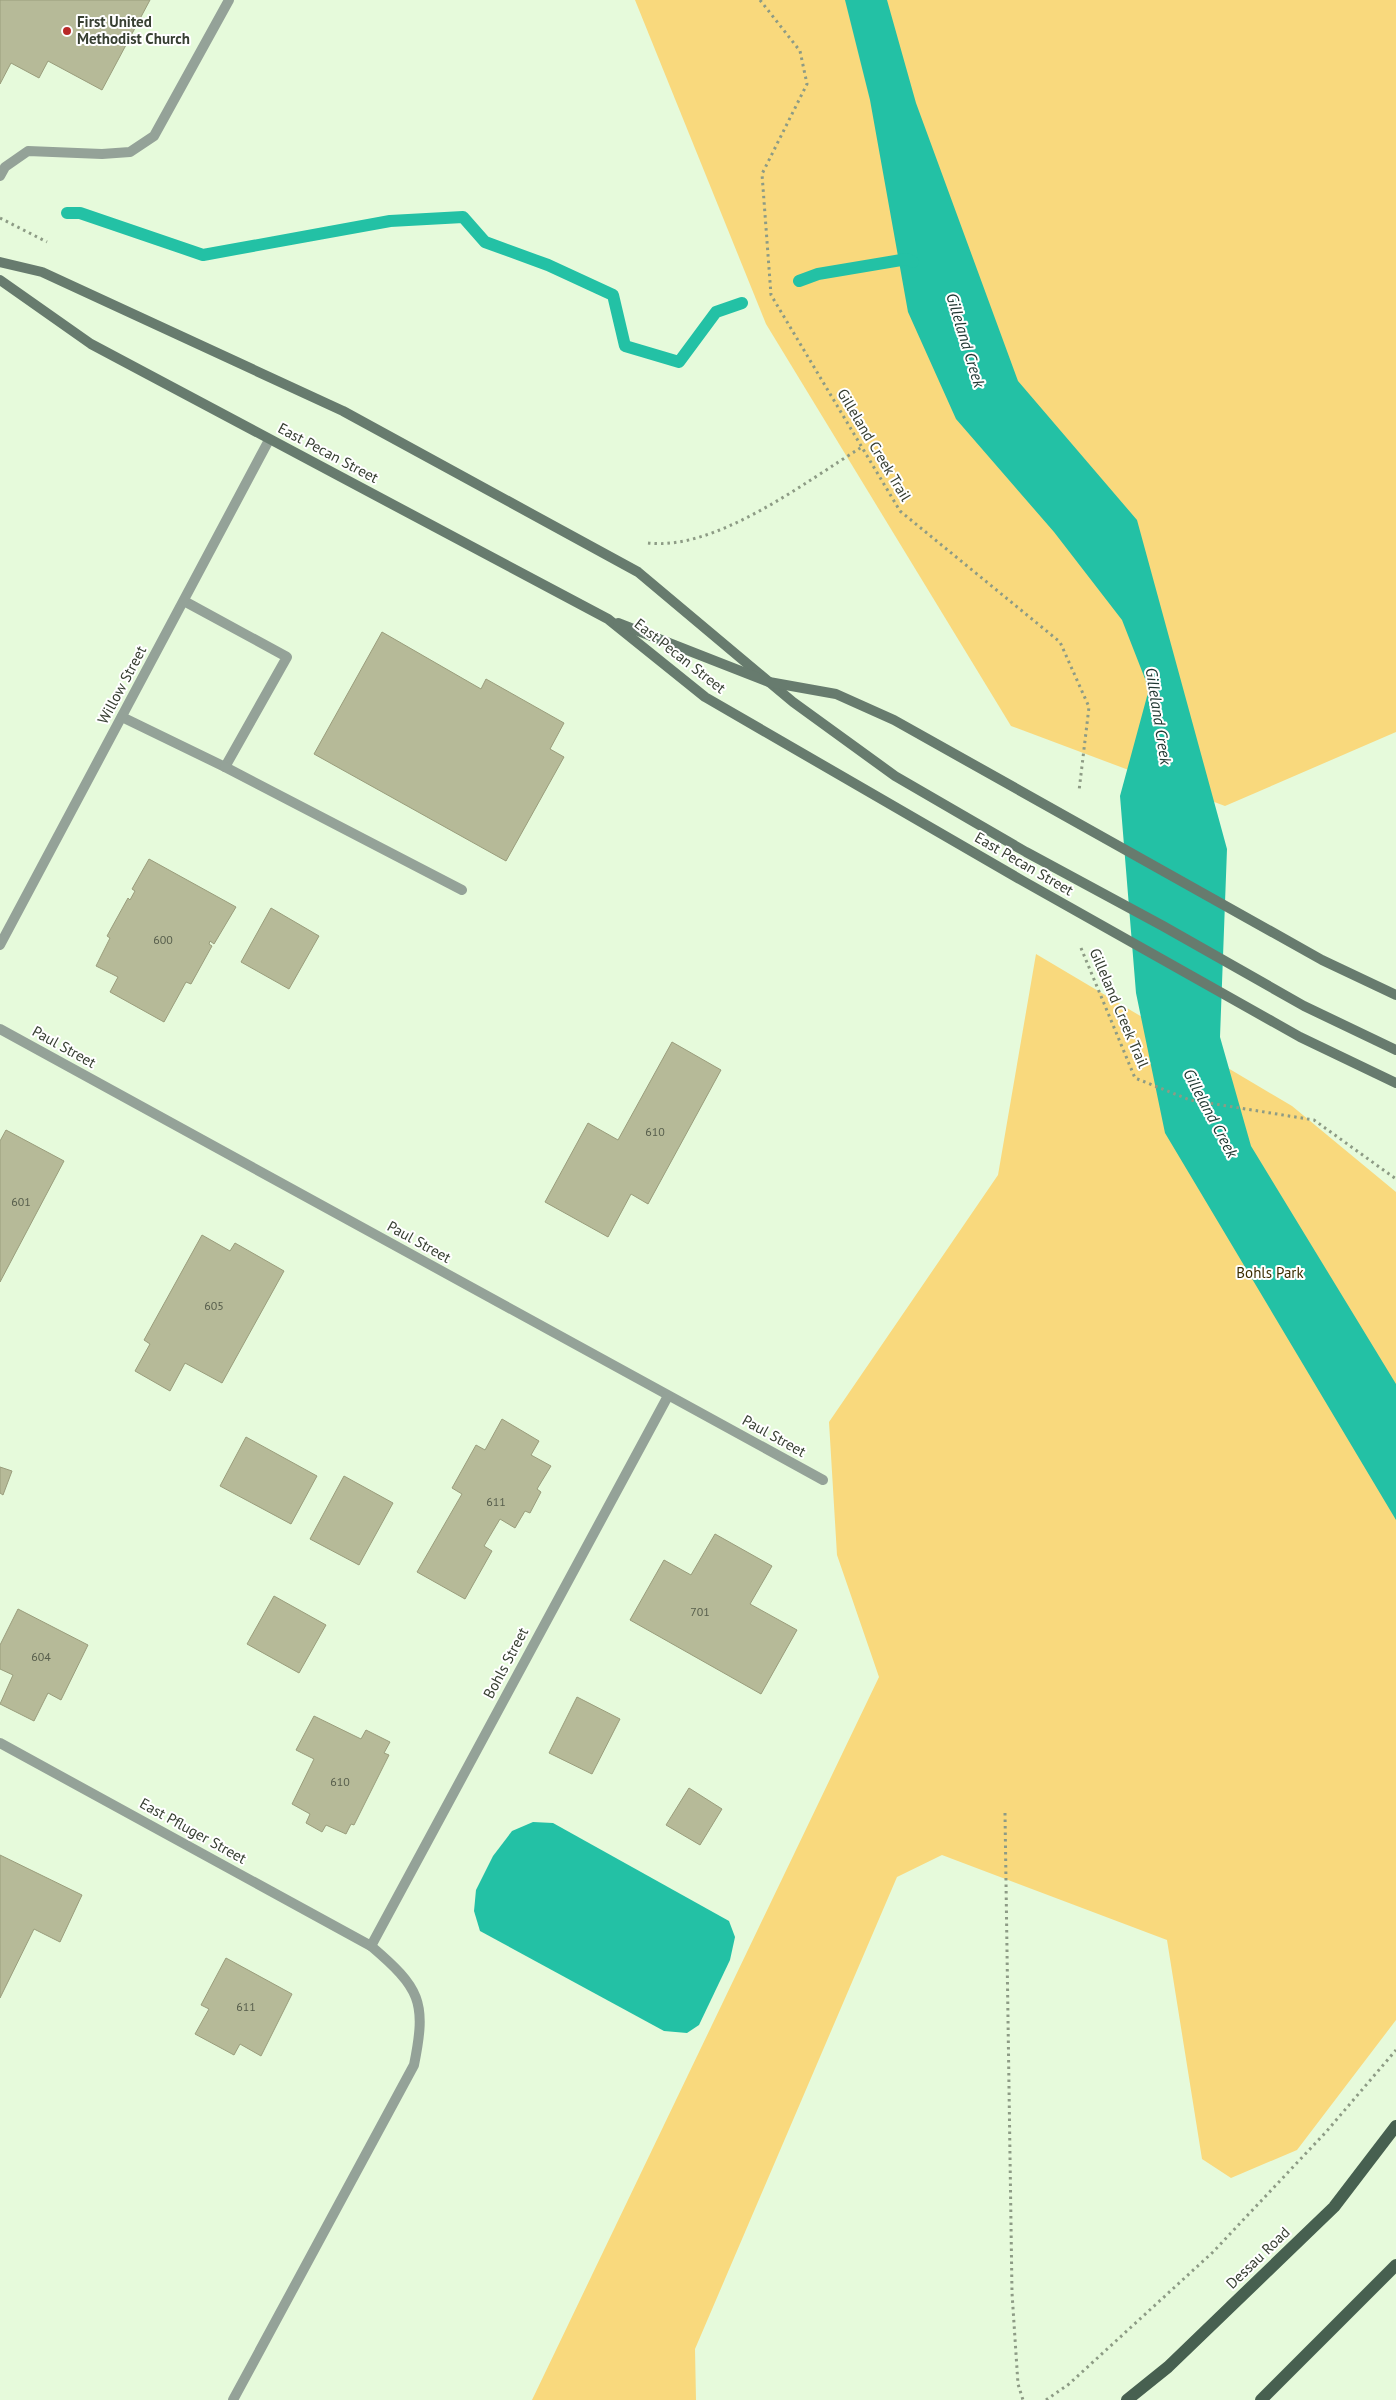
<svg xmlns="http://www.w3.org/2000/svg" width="1396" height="2400" viewBox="0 0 1396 2400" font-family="'PT Sans',sans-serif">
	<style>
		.green { fill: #f9d97d }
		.water { fill: #23c1a5 }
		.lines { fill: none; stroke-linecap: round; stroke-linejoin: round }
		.stream { stroke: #23c1a5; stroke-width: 12 }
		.building { fill: #b6ba98; stroke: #9a9d7c }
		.path { stroke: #8d9b85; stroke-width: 3; stroke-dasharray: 2.5 4; stroke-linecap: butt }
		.lane { stroke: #94a298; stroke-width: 10 }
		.street { stroke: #94a298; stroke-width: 10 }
		.secondary { stroke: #677b6e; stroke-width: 10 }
		.primary { stroke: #476050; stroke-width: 12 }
		.poi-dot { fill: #b82827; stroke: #fff; stroke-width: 2 }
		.labels { text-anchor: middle; stroke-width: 4; stroke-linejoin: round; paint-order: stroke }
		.number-label { font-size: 12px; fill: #575e4c }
		.poi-label { font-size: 15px; font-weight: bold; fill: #373f32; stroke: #fff; text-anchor: start }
		.street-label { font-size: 15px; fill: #373f32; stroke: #fff }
		.park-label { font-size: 15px; fill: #3c2e00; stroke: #fff }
		.water-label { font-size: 16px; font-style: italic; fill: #203832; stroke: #fff }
	</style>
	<rect width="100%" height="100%" fill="#e6fadb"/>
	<g class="green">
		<polygon points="635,0 1396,0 1396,732 1225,806 1011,726 766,324"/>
		<polygon points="1036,954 1292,1106 1396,1192 1396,2020 1297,2150 1231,2178 1202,2159 1167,1940 942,1855 897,1877 695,2349 696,2400 532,2400 879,1677 837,1555 829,1422 998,1175"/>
	</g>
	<g class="water">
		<polygon points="845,0 887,0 916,103 1018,381 1137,520 1227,849 1220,1037 1251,1146 1396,1384 1396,1520 1165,1133 1136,993 1120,796 1149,689 1122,620 1054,532 956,419 908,312 870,100"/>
		<polygon points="533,1822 553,1823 729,1921 735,1937 730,1960 699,2025 687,2033 664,2031 480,1931 474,1911 476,1890 493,1856 512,1831"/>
	</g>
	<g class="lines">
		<g class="stream">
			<polyline points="67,213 80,213 203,255 390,221 463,217 485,242 548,265 613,295 625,346 679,362 716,312 742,303"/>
			<polyline points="799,281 818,274 907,259 913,262"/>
		</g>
	</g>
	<g class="building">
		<polygon points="0,0 150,0 102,90 48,61 39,78 11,63 0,84"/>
		<polygon points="382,632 481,689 486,679 564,723 550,749 564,757 506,861 314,754"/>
		<polygon points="149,859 236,907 214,944 210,941 209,944 212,946 191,984 186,982 164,1022 110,992 118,977 96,966 110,938 107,936 128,898 130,900 135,891 132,889"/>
		<polygon points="271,908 319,936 289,989 241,962"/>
		<polygon points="672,1042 721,1070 648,1204 631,1194 608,1237 545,1202 588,1123 618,1140"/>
		<polygon points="6,1130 64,1161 0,1282 0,1141"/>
		<polygon points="202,1235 230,1251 235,1243 284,1271 222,1383 185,1363 170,1391 135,1371 150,1344 144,1340"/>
		<polygon points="502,1419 539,1441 531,1455 551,1466 537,1489 541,1492 530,1513 525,1511 515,1528 500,1519 484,1546 492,1551 465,1599 417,1572 462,1494 452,1488 476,1445 485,1450"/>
		<polygon points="246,1437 317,1476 291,1524 220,1486"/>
		<polygon points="0,1467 12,1471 3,1495 0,1493"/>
		<polygon points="344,1476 393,1503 359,1565 310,1539"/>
		<polygon points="715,1534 772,1566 750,1604 797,1630 761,1694 630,1620 664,1560 691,1575"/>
		<polygon points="274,1596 326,1625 299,1673 247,1644"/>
		<polygon points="18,1609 88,1645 61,1700 48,1693 34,1721 0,1704 13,1675 0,1669 0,1645"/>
		<polygon points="577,1697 620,1719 592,1774 549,1753"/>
		<polygon points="314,1716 361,1739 366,1730 390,1742 384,1753 389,1755 354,1825 351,1824 346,1834 326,1825 322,1832 306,1823 310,1814 292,1804 314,1759 296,1750"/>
		<polygon points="689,1788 722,1809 700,1845 666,1825"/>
		<polygon points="0,1855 82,1895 60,1942 34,1929 0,1998"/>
		<polygon points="226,1958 292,1994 261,2056 240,2044 234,2055 195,2034 209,2009 201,2005"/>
	</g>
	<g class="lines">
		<g class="path">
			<polyline points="760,0 800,51 807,84 762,174 771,295 900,511 1060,642 1089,707 1079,791"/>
			<polyline points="0,218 47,242"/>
			<path d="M 648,543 C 716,551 805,482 862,447"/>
			<polyline points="1081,948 1135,1078 1190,1100 1314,1120 1396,1179"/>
			<polyline points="1005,1813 1012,2293 1018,2384 1023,2400"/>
			<polyline points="1046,2400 1069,2384 1213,2252 1326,2132 1396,2050"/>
		</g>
		<g class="lane">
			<polyline points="0,176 5,167 28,151 102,154 130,152 154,136 229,0"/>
			<polyline points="122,717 225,767 287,657 184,601"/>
			<polyline points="225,767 462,890"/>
		</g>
		<g class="street">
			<polyline points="0,945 269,440"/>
			<polyline points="0,1029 823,1480"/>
			<path d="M 0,1743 L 371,1946 C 420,1988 427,2001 414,2065 L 233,2400"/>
			<polyline points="371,1946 668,1396"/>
		</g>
		<g class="secondary">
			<polyline points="0,262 42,272 343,411 638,572 793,702 895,776 1026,852 1163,926 1304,1006 1396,1050"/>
			<polyline points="0,280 91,344 608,619 705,697 1023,881 1300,1037 1396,1083"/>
			<polyline points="618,623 769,682 836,694 894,720 1322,960 1396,995"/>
		</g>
		<g class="primary">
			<polyline points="1127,2400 1168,2367 1334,2207 1396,2126"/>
			<polyline points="1261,2400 1396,2265"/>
		</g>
	</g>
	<circle class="poi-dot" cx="67" cy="31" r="5"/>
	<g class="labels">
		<g class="number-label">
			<text x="163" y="944">600</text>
			<text x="655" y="1136">610</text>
			<text x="21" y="1206">601</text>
			<text x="214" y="1310">605</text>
			<text x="496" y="1506">611</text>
			<text x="700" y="1616">701</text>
			<text x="41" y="1661">604</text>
			<text x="340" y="1786">610</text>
			<text x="246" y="2011">611</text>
		</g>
		<g class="poi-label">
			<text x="77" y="27">First United<tspan x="77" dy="17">Methodist Church</tspan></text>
		</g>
		<g class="street-label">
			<text transform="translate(874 445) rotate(59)" y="5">Gilleland Creek Trail</text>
			<text transform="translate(328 453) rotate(28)" y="5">East Pecan Street</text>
			<text transform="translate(680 656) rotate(38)" y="5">East Pecan Street</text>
			<text transform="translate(122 685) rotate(-62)" y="5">Willow Street</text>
			<text transform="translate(1024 864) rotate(30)" y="5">East Pecan Street</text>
			<text transform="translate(1119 1008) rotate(67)" y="5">Gilleland Creek Trail</text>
			<text transform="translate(64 1047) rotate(29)" y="5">Paul Street</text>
			<text transform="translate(419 1242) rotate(29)" y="5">Paul Street</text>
			<text transform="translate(774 1436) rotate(29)" y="5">Paul Street</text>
			<text transform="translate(506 1663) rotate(-62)" y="5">Bohls Street</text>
			<text transform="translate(193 1831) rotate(29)" y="5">East Pfluger Street</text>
			<text transform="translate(1258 2258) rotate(-44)" y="5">Dessau Road</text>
		</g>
		<g class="park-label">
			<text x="1270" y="1278">Bohls Park</text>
		</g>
		<g class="water-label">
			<text transform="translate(966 340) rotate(73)" y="6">Gilleland Creek</text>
			<text transform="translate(1159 716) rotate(81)" y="6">Gilleland Creek</text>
			<text transform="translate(1211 1113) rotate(62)" y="6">Gilleland Creek</text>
		</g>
	</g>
</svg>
